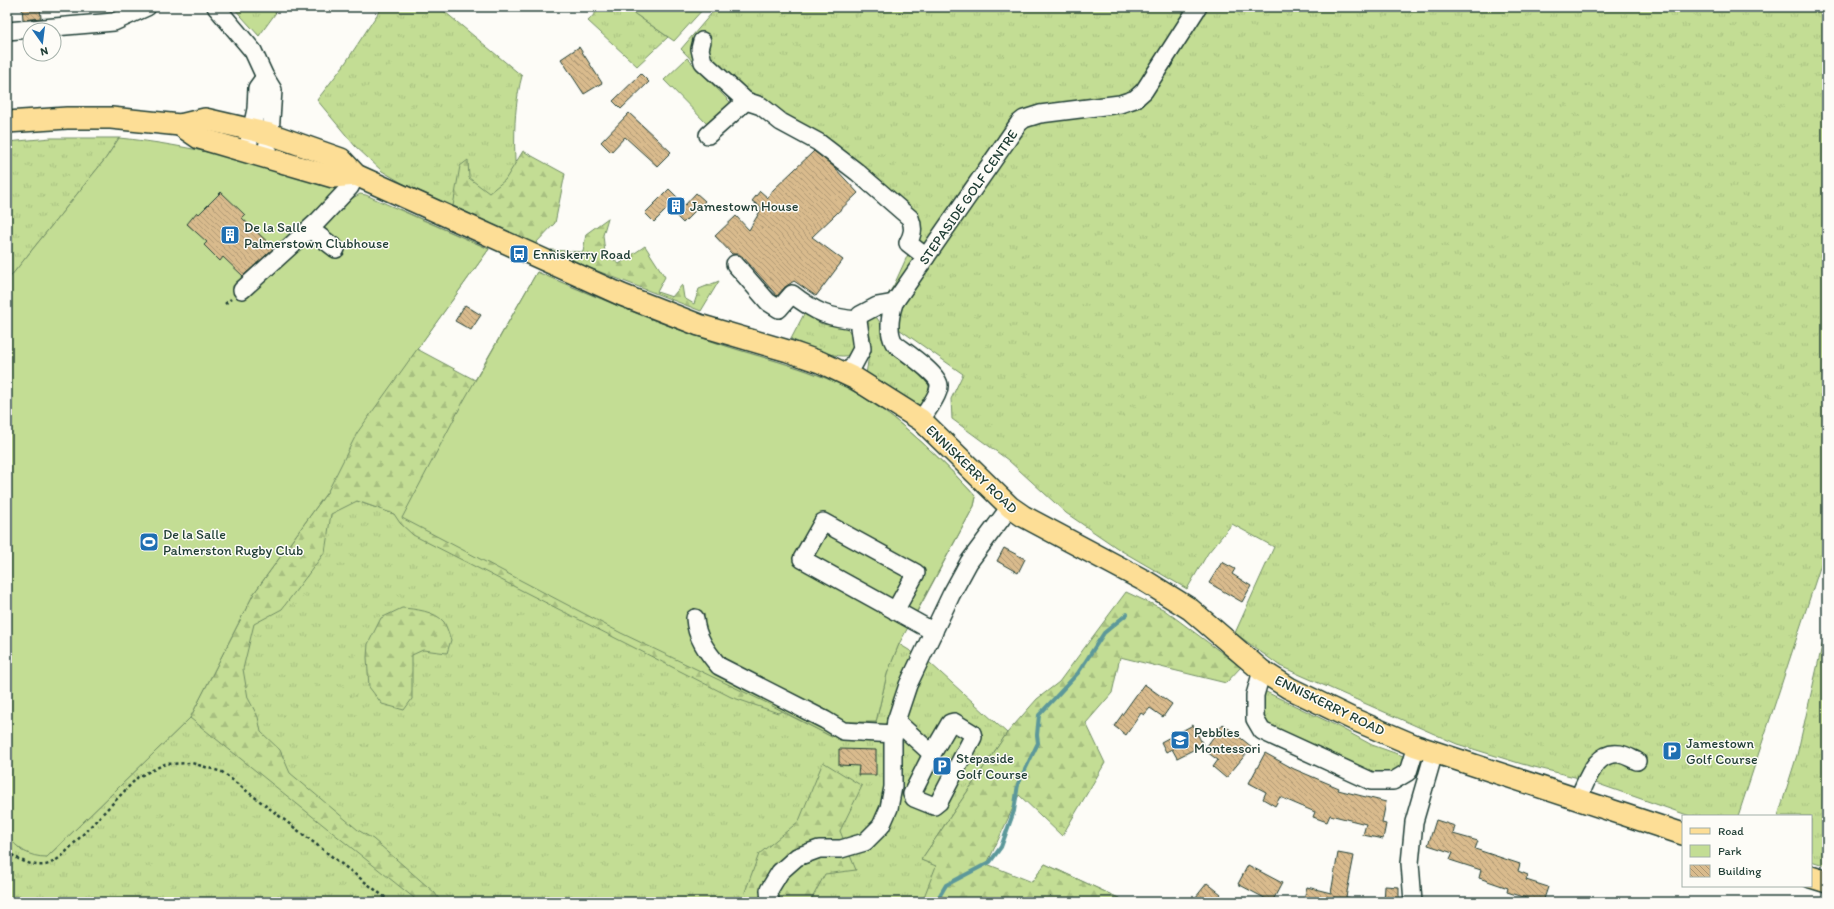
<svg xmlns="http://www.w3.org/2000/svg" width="1834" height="909" viewBox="0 0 1834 909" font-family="Itim,sans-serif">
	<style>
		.grass { fill: url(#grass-tufts); stroke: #718d64 }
		.forest { fill: url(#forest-firs); stroke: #718d64 }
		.park { fill: #c3dd94; stroke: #718d64 }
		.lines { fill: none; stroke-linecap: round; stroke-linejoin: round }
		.stream { stroke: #5c989a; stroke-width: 4 }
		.building { fill: url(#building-back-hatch); stroke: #1f3d34 }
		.minor-casing { stroke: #1f3d34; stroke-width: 20 }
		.major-casing { stroke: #1f3d34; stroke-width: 24 }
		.path { stroke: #1f3d34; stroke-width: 2.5; stroke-dasharray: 3 3; stroke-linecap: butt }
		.minor { stroke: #fdfcf7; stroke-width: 17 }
		.major { stroke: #fdde96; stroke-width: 21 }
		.labels { text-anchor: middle; stroke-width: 3; stroke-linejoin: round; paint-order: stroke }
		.street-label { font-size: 14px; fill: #1f3d34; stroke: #fdfcf7 }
		.poi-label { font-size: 14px; fill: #1f3d34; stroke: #fdfcf7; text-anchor: start }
	</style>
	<defs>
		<pattern id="grass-tufts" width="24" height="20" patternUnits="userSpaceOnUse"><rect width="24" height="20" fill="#c3dd94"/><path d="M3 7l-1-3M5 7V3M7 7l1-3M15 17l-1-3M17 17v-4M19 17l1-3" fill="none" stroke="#a7bf80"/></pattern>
		<pattern id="forest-firs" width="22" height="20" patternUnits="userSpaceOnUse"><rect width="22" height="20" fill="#c3dd94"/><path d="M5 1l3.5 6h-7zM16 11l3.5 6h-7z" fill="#a7bf80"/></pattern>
		<pattern id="building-back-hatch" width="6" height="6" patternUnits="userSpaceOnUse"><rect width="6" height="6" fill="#d9bb8d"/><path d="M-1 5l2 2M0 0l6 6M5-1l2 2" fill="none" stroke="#af9974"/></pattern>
	</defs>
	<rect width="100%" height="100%" fill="#fdfcf7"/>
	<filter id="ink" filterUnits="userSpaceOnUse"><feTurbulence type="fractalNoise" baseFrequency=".025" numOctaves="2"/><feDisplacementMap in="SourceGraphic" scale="8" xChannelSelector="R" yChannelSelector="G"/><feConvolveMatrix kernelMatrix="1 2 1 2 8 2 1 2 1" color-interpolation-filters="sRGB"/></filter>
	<g filter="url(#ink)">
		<g class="grass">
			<polygon points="233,7 280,7 259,36"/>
			<path d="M 382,7 L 439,7 L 522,76 C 511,116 515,160 517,202 L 465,212 L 402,183 L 382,171 L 355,146 L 317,100 L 344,65 Z"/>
			<polygon points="601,7 625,7 668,37 637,66 588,21"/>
			<polygon points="717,7 1827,7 1827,546 1738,816 1690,816 1587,780 1522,764 1457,744 1280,666 1235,633 1274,547 1232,524 1208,553 1187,589 1120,550 1066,513 1008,460 952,419 951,399 963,374 876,313 894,285 920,228 757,98 735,105 681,49"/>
			<polygon points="51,138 119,138 106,158 7,281 7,142"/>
			<path d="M 805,312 C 810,316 815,321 820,323 C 829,327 838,322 846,328 C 852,332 853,338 854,344 C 858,372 801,343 791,339 Z"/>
			<path d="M 873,316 L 877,318 C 884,328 880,328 882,338 C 886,355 913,368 926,376 C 933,389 926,398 919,409 L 866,375 L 871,340 L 867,322 Z"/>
			<polygon points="328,491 394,514 832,737 841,722 876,722 887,674 899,644 930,663 1007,733 921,860 1022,896 1045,864 1127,902 7,902 7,836 22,851 47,857 190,718 254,593"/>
			<polygon points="1827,624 1827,866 1811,861 1811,816 1778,816 1797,755"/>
			<polygon points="1262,690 1335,725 1372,745 1409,758 1401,771 1385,774 1362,769 1263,724"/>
		</g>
		<g class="forest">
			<polygon points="523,151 565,174 555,223 535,244 453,206 460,166 468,160 469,178 489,193 505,180"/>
			<path d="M 399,209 L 489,249 L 417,349 L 475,380 L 537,272 C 594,296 652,321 711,341 C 762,359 816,368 863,397 C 906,424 942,460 976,497 L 974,506 L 917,612 L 904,604 L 784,710 L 778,713 L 731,697 L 413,535 L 400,523 L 394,514 L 357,501 L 331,514 L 325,552 L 282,609 L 254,624 L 243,669 L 248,698 L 258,717 L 261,732 L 280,750 L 290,773 L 358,830 L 373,839 L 435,893 L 441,902 L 419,902 L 190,718 L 254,593 L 328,491 Z"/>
			<polygon points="608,218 603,235 605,253 619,264 645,246 665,277 657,292 672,297 682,285 684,298 694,304 699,289 719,281 701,311 590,268 551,250 583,252 586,234"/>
			<polygon points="1126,592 1163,609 1241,667 1226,683 1120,657 1112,693 1086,723 1105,763 1062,836 1019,795 987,864 1032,882 1045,864 1127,902 922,902 936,866 921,860 1007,733 1037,699 1059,682"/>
			<path d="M 402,608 C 415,609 435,611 444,622 C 447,627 449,635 451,640 L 447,653 L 423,650 L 412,655 L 412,699 L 404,710 L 382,704 L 369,687 L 367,657 L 368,644 L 381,618 Z"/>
			<polygon points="823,762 862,786 840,831 856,870 825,874 810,902 747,902 745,892 759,854 799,821"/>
		</g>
		<g class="park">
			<polygon points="625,7 705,7 674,41"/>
			<polygon points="687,58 734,106 711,128 664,80"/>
			<path d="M 119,138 C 192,145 260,164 330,183 L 335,191 L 351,199 L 360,194 L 366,195 L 489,249 L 357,433 L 328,491 L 254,593 L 190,718 L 47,857 C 28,857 19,849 7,836 L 7,281 L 106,158 Z"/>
			<path d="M 537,272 C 594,296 652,321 711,341 C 762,359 816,368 863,397 C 906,424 942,460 976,497 L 974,506 L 899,644 L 887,674 L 876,722 L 841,722 L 832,737 L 765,702 L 621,633 L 402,518 L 463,402 Z"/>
		</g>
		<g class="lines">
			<polyline class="stream" points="936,902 946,885 990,862 1001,847 1014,811 1018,784 1038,743 1037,735 1039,715 1078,673 1104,633 1127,614"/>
		</g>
		<g class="building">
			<polygon points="22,7 40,7 41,18 23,20"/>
			<polygon points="579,47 602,83 584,94 561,59"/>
			<polygon points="641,74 649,82 621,109 613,101"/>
			<polygon points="629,113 671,152 657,166 625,137 611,152 601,142"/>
			<polygon points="814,151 833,166 858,193 812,237 843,260 816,296 794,281 785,287 777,296 743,257 738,254 732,254 715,236 736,216 749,230 762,208 752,201 760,191 768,198 773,190"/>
			<polygon points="669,189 685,205 696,193 705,201 683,223 668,208 654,222 645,213"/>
			<polygon points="221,192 245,215 242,218 274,248 243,276 223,257 220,261 204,245 207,242 187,224 197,212 199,214"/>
			<polygon points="465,305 481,315 471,330 455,321"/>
			<polygon points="1004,548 1025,559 1018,573 997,561"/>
			<polygon points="1222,562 1235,569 1232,574 1251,586 1242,602 1209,583"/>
			<polygon points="1144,684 1172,704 1163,717 1150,708 1144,715 1141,713 1126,735 1114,726"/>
			<polygon points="1223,724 1252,747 1226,778 1213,767 1218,760 1204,750"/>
			<polygon points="1193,725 1203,745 1177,758 1172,749 1166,752 1161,742"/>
			<polygon points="839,749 876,750 876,775 858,775 859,766 839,765"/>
			<polygon points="1265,753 1294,769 1339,788 1338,790 1386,802 1382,823 1386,824 1383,839 1363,835 1366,824 1330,815 1327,822 1313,817 1315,812 1280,797 1275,806 1263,799 1266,792 1249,783"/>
			<polygon points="1436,820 1455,826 1453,834 1478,841 1475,849 1520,864 1518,871 1528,875 1526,880 1548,887 1543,902 1538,902 1507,892 1508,888 1479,878 1481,870 1450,860 1453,853 1428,845"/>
			<polygon points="1338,853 1354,856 1346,897 1350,898 1350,902 1303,902 1307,887 1331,893"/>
			<polygon points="1248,865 1282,883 1272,902 1238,884"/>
			<polygon points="1207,883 1221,894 1215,902 1192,902"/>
			<polygon points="1385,886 1399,887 1399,902 1384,902"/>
		</g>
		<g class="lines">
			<defs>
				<g id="minor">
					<polyline points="216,7 253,51 265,77 273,90 270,134 265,157"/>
					<polyline points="7,31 114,22 147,7"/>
					<polyline points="702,41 700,49 703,62 746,101"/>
					<path d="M 708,135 L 746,101 L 761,106 L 781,122 L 818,142 L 857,172 L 910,218 C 914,228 913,234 908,243 L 926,257"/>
					<polyline points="247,151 256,109 257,88 265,77"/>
					<polyline points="310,229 336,249"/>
					<path d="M 735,264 L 768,302 L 779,309 L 792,294 C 815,312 829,318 858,320"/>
					<polyline points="242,290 318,221 350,187 356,175"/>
					<polyline points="848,375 862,349 858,320 860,315 877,306 894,303"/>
					<path d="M 921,420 C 926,412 939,395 939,386 C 940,375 904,351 894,343 C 887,331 890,316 894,303 L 1019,123 L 1024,119 L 1040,114 L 1120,104 L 1135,99 L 1144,91 L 1198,7"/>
					<polyline points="895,611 916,573 823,522 802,559 934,632"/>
					<path d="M 695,618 C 696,637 707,652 719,666 L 825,720 L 843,731 L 894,734"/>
					<polyline points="1262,671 1255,695 1255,719 1262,731 1371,781 1393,781 1408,772 1416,746"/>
					<polyline points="896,721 932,754"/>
					<polygon points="954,722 972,733 973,737 939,802 934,806 914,798 912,794 932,754 950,723"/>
					<path d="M 1578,799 C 1587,781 1595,750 1620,754 C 1626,755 1632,759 1637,761"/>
					<polyline points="770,902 769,890 780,872 797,857 819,849 841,849 865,842 881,826 889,808 893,787 893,740 896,721 908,685 951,595 969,562 1010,507"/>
					<polyline points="1413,902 1410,863 1414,822 1434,753"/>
				</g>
				<g id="major">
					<polyline points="7,122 67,118 111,118 180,125 205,119 270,134 341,159 356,175 622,295 699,325 788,351 820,362 856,379 921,420 1010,507 1023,516 1145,581 1190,609 1262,671 1289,688 1355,720 1416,746 1683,834"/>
					<polyline points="180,125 199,138 333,177 356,175"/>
					<polyline points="1811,877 1827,882"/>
				</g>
			</defs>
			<use href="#minor" class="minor-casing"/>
			<use href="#major" class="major-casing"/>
			<g class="path">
				<polyline points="225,304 231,299"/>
				<path d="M 7,851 C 17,860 38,870 51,863 C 55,861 59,858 62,856 L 138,777 L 165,764 L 192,763 L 222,772 L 391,902"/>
			</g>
			<use href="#minor" class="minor"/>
			<use href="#major" class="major"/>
		</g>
	</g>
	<defs>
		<symbol id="building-square" viewBox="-11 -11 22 22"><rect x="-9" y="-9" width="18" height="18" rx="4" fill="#1f6fb2" stroke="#fdfcf7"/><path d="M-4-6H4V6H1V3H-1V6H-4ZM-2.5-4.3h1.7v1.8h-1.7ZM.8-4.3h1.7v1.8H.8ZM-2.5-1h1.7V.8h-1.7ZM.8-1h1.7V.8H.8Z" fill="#fff"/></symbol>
		<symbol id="bus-square" viewBox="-11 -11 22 22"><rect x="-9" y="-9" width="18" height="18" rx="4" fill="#1f6fb2" stroke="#fdfcf7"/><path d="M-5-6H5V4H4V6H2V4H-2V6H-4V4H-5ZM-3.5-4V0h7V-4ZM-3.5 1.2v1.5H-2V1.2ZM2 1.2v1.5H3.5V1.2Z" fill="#fff"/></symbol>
		<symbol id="stadium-square" viewBox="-11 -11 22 22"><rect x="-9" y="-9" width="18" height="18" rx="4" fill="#1f6fb2" stroke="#fdfcf7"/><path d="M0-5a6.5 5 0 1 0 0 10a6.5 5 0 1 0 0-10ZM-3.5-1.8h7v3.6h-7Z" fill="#fff"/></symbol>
		<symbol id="school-square" viewBox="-11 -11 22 22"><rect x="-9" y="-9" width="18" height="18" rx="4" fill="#1f6fb2" stroke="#fdfcf7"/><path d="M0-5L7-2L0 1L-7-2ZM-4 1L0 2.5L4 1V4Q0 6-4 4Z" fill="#fff"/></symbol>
		<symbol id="parking-square" viewBox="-11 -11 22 22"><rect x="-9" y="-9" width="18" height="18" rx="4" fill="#1f6fb2" stroke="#fdfcf7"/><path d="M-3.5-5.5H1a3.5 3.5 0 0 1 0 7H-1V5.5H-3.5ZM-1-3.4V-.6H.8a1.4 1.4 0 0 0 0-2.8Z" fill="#fff"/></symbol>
	</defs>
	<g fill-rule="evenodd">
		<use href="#building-square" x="665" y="195" width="22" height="22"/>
		<use href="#building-square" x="219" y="224" width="22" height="22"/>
		<use href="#bus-square" x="508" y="243" width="22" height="22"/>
		<use href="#stadium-square" x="138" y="531" width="22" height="22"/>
		<use href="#school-square" x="1169" y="729" width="22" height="22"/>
		<use href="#parking-square" x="1661" y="740" width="22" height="22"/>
		<use href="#parking-square" x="931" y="755" width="22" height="22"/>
	</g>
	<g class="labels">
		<g class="street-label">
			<text transform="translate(968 197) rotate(-55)" y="5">STEPASIDE GOLF CENTRE</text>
			<text transform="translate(972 469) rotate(44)" y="5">ENNISKERRY ROAD</text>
			<text transform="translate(1330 705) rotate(26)" y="5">ENNISKERRY ROAD</text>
		</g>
		<g class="poi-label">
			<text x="690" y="211">Jamestown House</text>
			<text x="244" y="232">De la Salle<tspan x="244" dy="16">Palmerstown Clubhouse</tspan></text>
			<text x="533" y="259">Enniskerry Road</text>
			<text x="163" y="539">De la Salle<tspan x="163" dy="16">Palmerston Rugby Club</tspan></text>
			<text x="1194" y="737">Pebbles<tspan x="1194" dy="16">Montessori</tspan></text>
			<text x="1686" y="748">Jamestown<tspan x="1686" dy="16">Golf Course</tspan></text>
			<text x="956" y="763">Stepaside<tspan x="956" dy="16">Golf Course</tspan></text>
		</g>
	</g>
	<rect width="1834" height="909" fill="none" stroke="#fdfcf7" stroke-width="24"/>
	<rect x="12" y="12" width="1810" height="885" fill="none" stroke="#1f3d34" stroke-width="1.5" filter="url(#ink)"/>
	<rect x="1682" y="815" width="130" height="72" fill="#fdfcf7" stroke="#a4b0a9"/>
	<rect x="1690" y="828" width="20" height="6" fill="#fdde96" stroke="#a4b0a9"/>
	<text x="1718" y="835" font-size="12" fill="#1f3d34">Road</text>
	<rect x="1690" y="845" width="20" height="12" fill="#c3dd94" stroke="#a4b0a9"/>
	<text x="1718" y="855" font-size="12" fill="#1f3d34">Park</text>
	<rect x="1690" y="865" width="20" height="12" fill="url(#building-back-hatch)" stroke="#a4b0a9"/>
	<text x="1718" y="875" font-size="12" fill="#1f3d34">Building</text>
	<g transform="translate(42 42) rotate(166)"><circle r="19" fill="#fdfcf7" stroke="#a4b0a9"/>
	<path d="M0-3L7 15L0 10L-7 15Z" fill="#1f6fb2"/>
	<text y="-6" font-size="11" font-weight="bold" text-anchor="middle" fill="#1f3d34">N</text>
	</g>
</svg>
